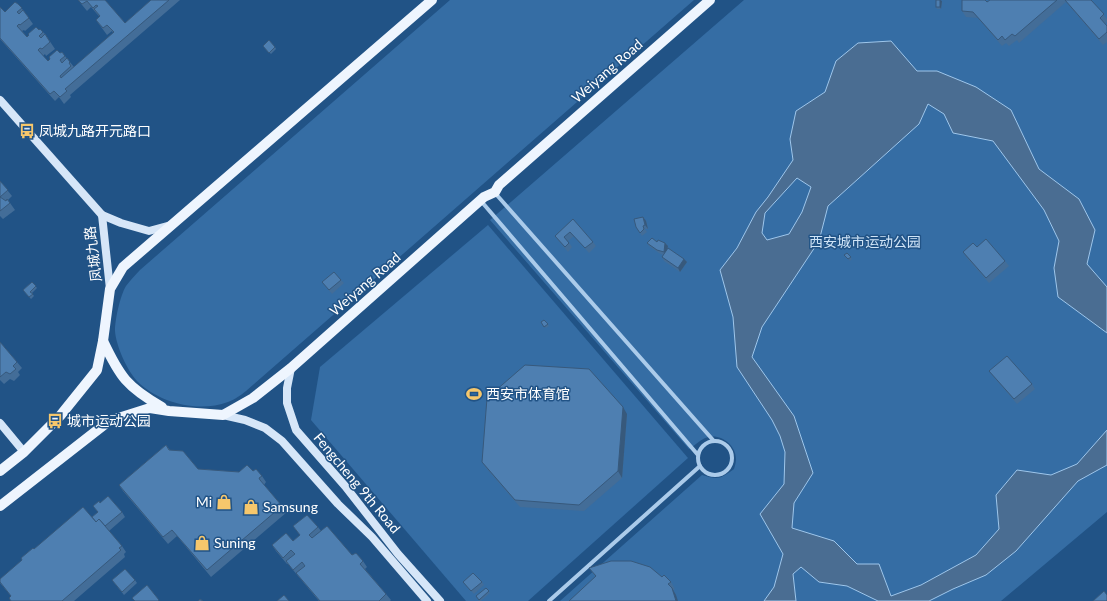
<svg xmlns="http://www.w3.org/2000/svg" width="1107" height="601" viewBox="0 0 1107 601" font-family="Lato,'Noto Sans SC',sans-serif">
	<style>
		.green { fill: #356da4 }
		.water { fill: #4a6d92; stroke: #9ec6eb; fill-rule: evenodd }
		.lines { fill: none; stroke-linecap: round; stroke-linejoin: round }
		.street { stroke: #abcbea; stroke-width: 4 }
		.secondary { stroke: #d6e6f8; stroke-width: 8 }
		.primary { stroke: #eef5fe; stroke-width: 10 }
		.wall { fill: #436d98 }
		.shaded-wall { fill: #37597c }
		.building { fill: #4e7fb1; stroke: #37597c }
		.labels { text-anchor: middle; stroke-width: 3; stroke-linejoin: round; paint-order: stroke }
		.street-label { font-size: 14px; fill: #fff; stroke: #215386 }
		.poi-label { font-size: 14px; fill: #fff; stroke: #215386; text-anchor: start }
		.park-label { font-size: 14px; fill: #cfe4f7; stroke: #215386 }
	</style>
	<rect width="100%" height="100%" fill="#215386"/>
	<g class="green">
		<path d="M 450,0 L 694,0 L 246,391 C 241,395 234,400 228,402 C 198,413 159,403 137,381 C 127,370 116,346 115,331 C 115,320 120,296 126,286 C 130,281 135,275 140,270 Z"/>
		<path d="M 744,0 L 1107,0 L 1107,512 L 1001,601 L 560,601 L 702,475 C 719,480 720,479 734,469 C 735,466 736,462 736,459 C 736,444 719,432 705,438 C 699,441 694,446 689,449 L 490,220 Z"/>
		<polygon points="488,225 688,458 528,601 466,601 311,420 320,367"/>
	</g>
	<path class="water" d="M 891,41 L 917,71 L 937,71 L 976,87 L 1011,110 L 1039,169 L 1079,199 L 1095,230 L 1087,264 L 1107,287 L 1107,333 L 1058,297 L 1054,268 L 1059,241 L 1044,210 L 993,141 L 953,133 L 944,114 L 928,104 L 919,124 L 828,206 L 819,241 L 762,327 L 752,357 L 794,416 L 813,473 L 794,503 L 792,528 L 834,541 L 857,564 L 879,564 L 891,596 L 921,585 L 976,555 L 999,529 L 996,495 L 1017,470 L 1051,475 L 1077,464 L 1107,430 L 1107,465 L 1078,481 L 1016,551 L 986,575 L 953,589 L 929,601 L 878,601 L 847,586 L 819,582 L 801,567 L 793,574 L 796,601 L 764,601 L 774,587 L 783,554 L 760,514 L 784,484 L 785,452 L 780,436 L 772,420 L 737,367 L 733,317 L 720,270 L 737,248 L 756,212 L 768,197 L 793,160 L 790,139 L 796,111 L 825,92 L 836,61 L 858,43 ZM 797,178 L 811,187 L 802,212 L 789,234 L 767,240 L 762,233 L 765,213 Z"/>
	<g class="lines">
		<g class="street">
			<polyline points="495,193 713,440"/>
			<polyline points="481,201 698,455"/>
			<circle cx="715" cy="458" r="17"/>
			<polyline points="549,601 700,466"/>
		</g>
		<g class="secondary">
			<polyline points="0,100 102,215 110,289"/>
			<polyline points="102,215 121,223 149,231 171,225"/>
			<polyline points="291,368 287,388 287,403 296,430 345,486 398,554 440,601"/>
			<polyline points="223,415 245,420 265,428 282,441 338,504 372,537 427,601"/>
			<polyline points="0,423 24,452"/>
		</g>
		<g class="primary">
			<path d="M 103,341 C 120,377 127,387 162,407"/>
			<polyline points="0,471 24,452 60,416 97,370 103,341 110,289 123,267 432,0"/>
			<polyline points="0,506 109,421 150,408 169,411 223,415 253,398 291,368 484,197 495,192 499,185 710,0"/>
		</g>
	</g>
	<g class="wall">
		<polygon points="78,0 105,0 125,23 151,0 180,0 70,95 71,97 64,104 59,97 55,101 0,39 0,7 5,12 18,4 23,10 33,24 25,31 24,30 22,31 27,37 40,29 45,34 55,49 46,56 45,54 43,56 48,61 60,53 65,56 74,67 113,33 112,31 107,35 96,20 100,17 97,14 91,7 87,11"/>
		<polygon points="990,0 1091,0 1107,19 1107,22 1105,24 1107,26 1107,42 1103,45 1066,2 1019,43 1017,40 1009,46 1006,43 1002,46 978,18 966,17 962,11 987,2"/>
		<polygon points="942,1 941,9 937,9 936,7"/>
		<polygon points="263,46 275,47 276,49 271,54"/>
		<polygon points="0,181 12,196 8,200 15,210 3,219 0,216"/>
		<polygon points="643,217 646,221 648,229 645,229 647,232 642,236 640,233"/>
		<polygon points="573,219 593,242 596,246 589,253 574,236 568,241 572,247 568,252 558,240 555,236"/>
		<polygon points="647,243 665,243 668,246 667,249 684,259 687,262 680,272 664,261 662,257 663,255 659,253 649,246"/>
		<polygon points="977,247 1005,261 1009,266 989,283 966,257 963,252"/>
		<polygon points="847,253 852,259 850,261 844,255"/>
		<polygon points="341,280 344,283 332,294 322,282"/>
		<polygon points="32,282 37,288 32,293 34,296 31,299 23,290"/>
		<polygon points="544,320 549,326 546,328 541,322"/>
		<polygon points="0,342 17,362 22,368 18,372 20,375 14,381 10,379 4,384 0,380"/>
		<polygon points="989,371 1032,384 1035,389 1017,404 993,376"/>
		<polygon points="627,414 622,478 584,511 520,507 486,468 482,462"/>
		<polygon points="166,445 170,450 198,469 239,472 253,471 262,476 266,482 264,485 282,506 287,512 211,577 177,536 168,544 123,491 119,485"/>
		<polygon points="100,503 122,512 125,517 109,531 122,546 126,552 124,554 125,557 74,601 11,601 9,598 11,596 0,583 34,549 92,517 98,512 93,506"/>
		<polygon points="293,526 318,527 321,531 352,555 363,561 367,567 365,569 386,594 391,600 390,601 319,601 288,564 287,564 276,551 272,545 293,541 300,535"/>
		<polygon points="589,568 662,577 671,582 675,589 673,590 676,595 596,577"/>
		<polygon points="112,580 135,580 137,583 124,595"/>
		<polygon points="463,582 482,582 484,585 474,594"/>
		<polygon points="486,588 490,593 481,601 479,601 476,596"/>
	</g>
	<g class="shaded-wall">
		<polygon points="940,0 942,1 941,9 940,7"/>
		<polygon points="643,217 646,221 648,229 645,225"/>
		<polygon points="665,243 668,246 666,255 664,252"/>
		<polygon points="684,259 687,262 680,272 678,268"/>
		<polygon points="623,407 627,414 622,478 618,471"/>
		<polygon points="672,588 676,595 678,601 676,601"/>
	</g>
	<g class="building">
		<polygon points="78,0 105,0 125,23 151,0 169,0 65,89 67,91 60,97 54,91 50,94 0,38 0,7 5,12 15,2 18,4 22,8 17,12 19,14 23,10 29,18 20,25 19,24 17,26 27,37 29,35 28,34 36,27 39,30 40,29 43,32 39,36 41,38 45,34 50,42 42,49 40,48 38,50 48,61 50,59 49,57 57,50 60,53 62,52 65,56 60,60 62,63 67,58 70,62 69,63 71,66 60,76 61,78 114,32 107,25 103,28 96,20 100,16 94,9 98,6 96,5 93,8 87,1 82,4"/>
		<rect x="936" y="0" width="4" height="7"/>
		<polygon points="962,0 985,0 987,2 990,0 1057,0 1015,36 1012,34 1005,40 1002,36 998,40 973,12 962,11"/>
		<polygon points="1065,0 1091,0 1104,14 1100,18 1107,26 1107,32 1099,39"/>
		<polygon points="269,40 275,47 269,53 263,46"/>
		<polygon points="0,181 8,190 0,197"/>
		<polygon points="0,197 6,201 7,199 10,203 0,211"/>
		<polygon points="643,217 645,225 643,226 644,229 640,233 636,227 634,219"/>
		<polygon points="573,219 593,242 585,248 570,232 564,237 569,243 565,247 555,236"/>
		<polygon points="652,238 657,242 658,240 665,243 664,252 657,250 647,243"/>
		<polygon points="986,239 1005,261 986,278 963,252 973,243 977,247"/>
		<polygon points="668,248 684,259 678,268 662,257"/>
		<polygon points="847,253 851,257 848,259 844,255"/>
		<polygon points="334,272 341,280 329,290 322,282"/>
		<polygon points="32,282 36,286 30,292 33,294 29,297 23,290"/>
		<polygon points="544,320 548,324 544,327 541,322"/>
		<polygon points="0,342 17,362 13,366 16,369 10,374 6,372 0,377"/>
		<polygon points="1007,356 1032,384 1014,399 989,371"/>
		<polygon points="525,365 589,369 623,407 618,471 579,505 515,500 482,462 487,398"/>
		<polygon points="166,445 169,450 183,451 198,469 239,472 247,465 253,471 256,469 262,476 259,478 260,480 282,506 207,570 172,530 163,537 119,485"/>
		<polygon points="108,496 122,512 105,526 99,519 96,522 92,517 98,512 93,506 99,501 100,503"/>
		<polygon points="83,507 96,522 99,519 122,546 119,548 121,550 62,601 11,601 9,598 11,596 0,582 0,579 22,560 21,558 33,548 34,549"/>
		<polygon points="307,515 318,527 309,535 312,538 327,526 352,555 356,553 363,561 360,564 386,594 379,601 320,601 296,573 305,566 302,562 293,570 286,561 295,554 291,550 283,558 272,545 286,533 293,541 300,535 293,526"/>
		<polygon points="611,561 631,561 650,567 662,577 664,575 671,582 668,584 672,588 676,601 569,601 596,576 589,568"/>
		<polygon points="125,569 135,580 122,592 112,580"/>
		<polygon points="473,573 482,582 471,591 463,582"/>
		<polygon points="147,585 159,600 158,601 135,601 132,598"/>
		<polygon points="486,588 489,591 479,600 476,596"/>
		<polygon points="1104,591 1107,595 1107,601 1093,601"/>
		<polygon points="284,595 289,601 277,601"/>
		<polygon points="200,599 203,601 198,601"/>
	</g>
	<defs>
		<symbol id="bus-bare" viewBox="-9 -9 18 18"><path d="M-5-6H5V4H4V6H2V4H-2V6H-4V4H-5ZM-3.5-4V0h7V-4ZM-3.5 1.2v1.5H-2V1.2ZM2 1.2v1.5H3.5V1.2Z" fill="#f6c76c" stroke="#215386" stroke-width="2.5" paint-order="stroke"/></symbol>
		<symbol id="stadium-bare" viewBox="-9 -9 18 18"><path d="M0-5a6.5 5 0 1 0 0 10a6.5 5 0 1 0 0-10ZM-3.5-1.8h7v3.6h-7Z" fill="#f6c76c" stroke="#215386" stroke-width="2.5" paint-order="stroke"/></symbol>
		<symbol id="shop-bare" viewBox="-9 -9 18 18"><path d="M-5-2.5h2.3a2.7 3.5 0 0 1 5.4 0H5L5.5 6h-11ZM-1.5-2.5h3a1.5 2.3 0 0 0-3 0Z" fill="#f6c76c" stroke="#215386" stroke-width="2.5" paint-order="stroke"/></symbol>
	</defs>
	<g fill-rule="evenodd">
		<use href="#bus-bare" x="16" y="120" width="22" height="22"/>
		<use href="#stadium-bare" x="463" y="383" width="22" height="22"/>
		<use href="#bus-bare" x="44" y="410" width="22" height="22"/>
		<use href="#shop-bare" x="213" y="491" width="22" height="22"/>
		<use href="#shop-bare" x="240" y="496" width="22" height="22"/>
		<use href="#shop-bare" x="191" y="532" width="22" height="22"/>
	</g>
	<g class="labels">
		<g class="street-label">
			<text transform="translate(607 71) rotate(-41)" y="5">Weiyang Road</text>
			<text transform="translate(93 254) rotate(-97)" y="5">凤城九路</text>
			<text transform="translate(365 284) rotate(-41)" y="5">Weiyang Road</text>
			<text transform="translate(357 483) rotate(50)" y="5">Fengcheng 9th Road</text>
		</g>
		<g class="poi-label">
			<text x="39" y="136">凤城九路开元路口</text>
			<text x="486" y="399">西安市体育馆</text>
			<text x="67" y="426">城市运动公园</text>
			<text x="212" y="507" text-anchor="end">Mi</text>
			<text x="263" y="512">Samsung</text>
			<text x="214" y="548">Suning</text>
		</g>
		<g class="park-label">
			<text x="865" y="247">西安城市运动公园</text>
		</g>
	</g>
</svg>
